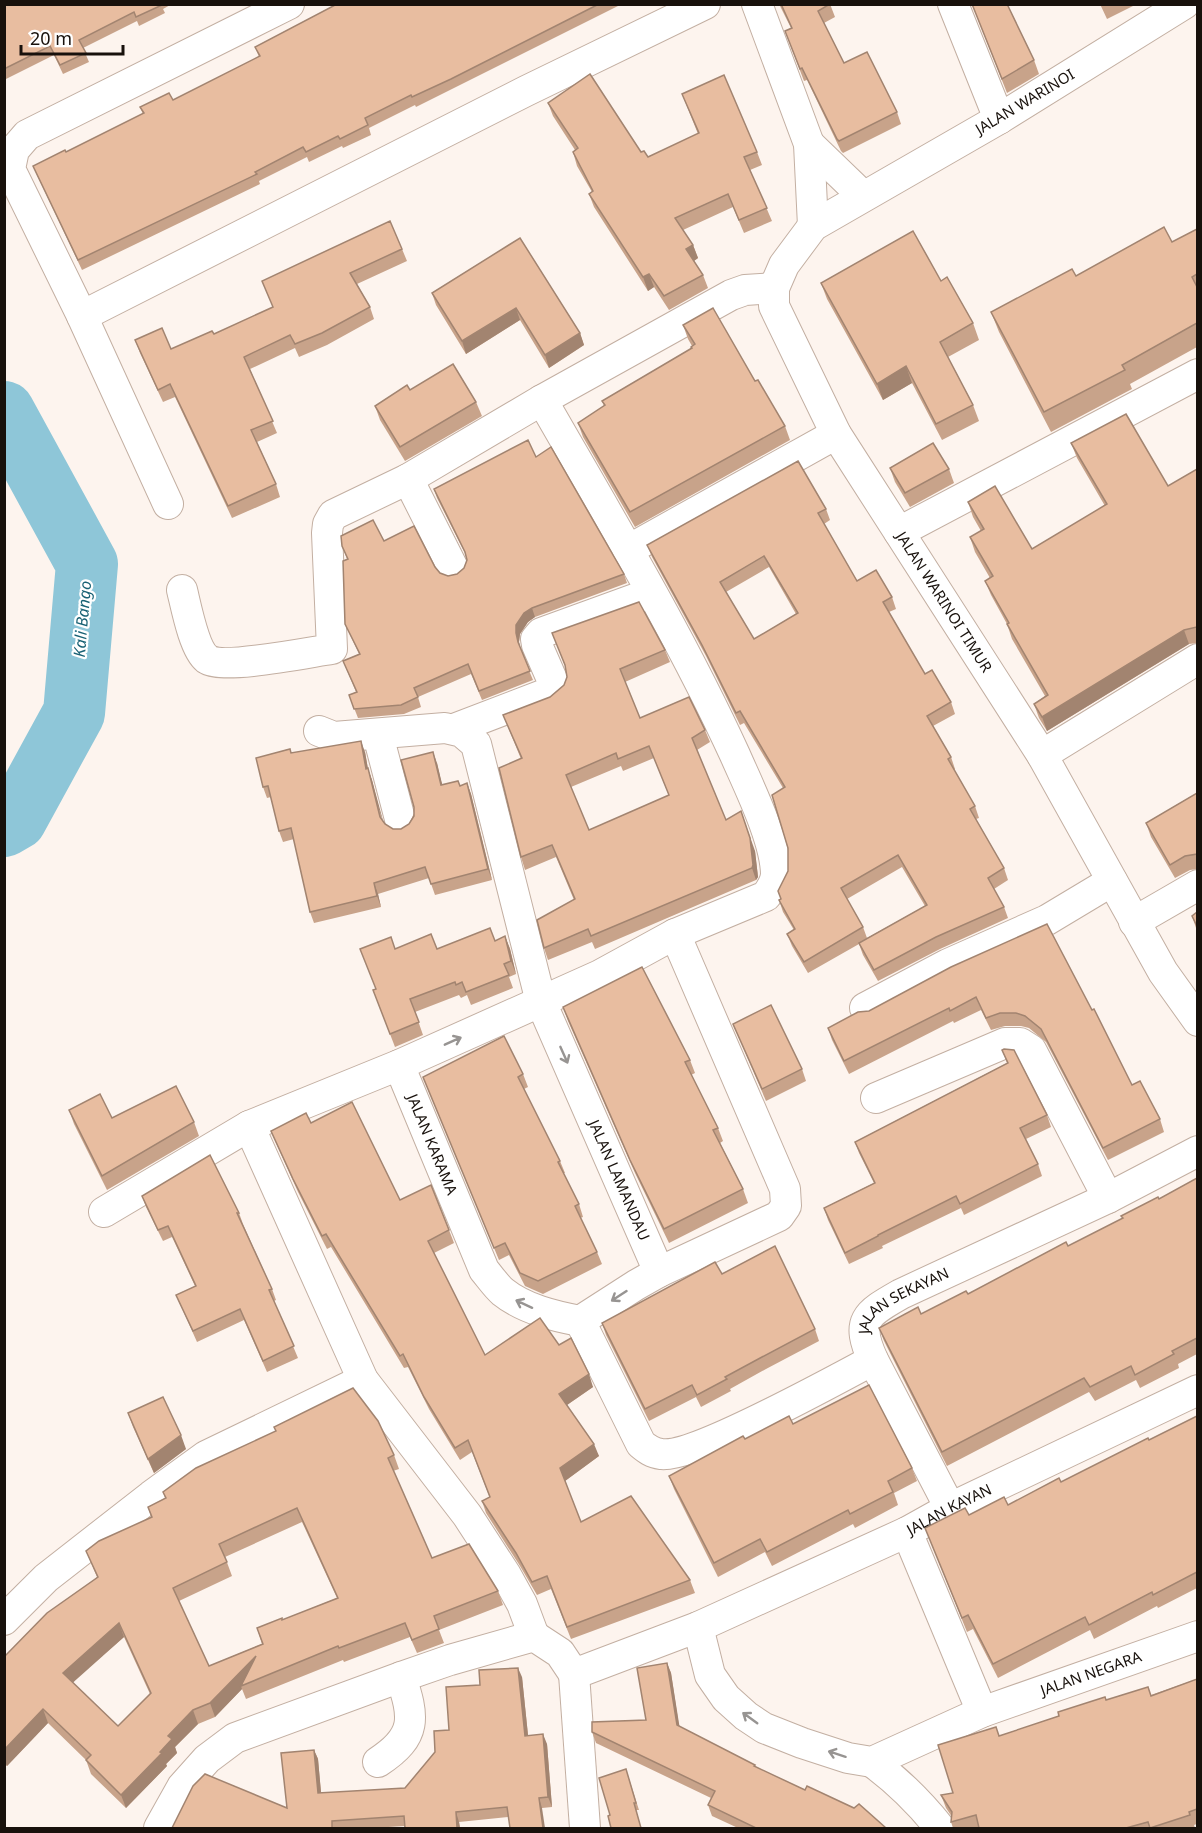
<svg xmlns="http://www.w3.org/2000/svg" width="1202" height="1833" viewBox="0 0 1202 1833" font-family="'Noto Sans',sans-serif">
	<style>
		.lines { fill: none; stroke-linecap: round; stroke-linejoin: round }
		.river { stroke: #8ec6d8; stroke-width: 62 }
		.minor-casing { stroke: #c3afa2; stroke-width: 32 }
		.minor { stroke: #fff; stroke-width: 30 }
		.wall { fill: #c8a38a; fill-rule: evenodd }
		.shaded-wall { fill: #a28470 }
		.building { fill: #e8bda0; stroke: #a28470; stroke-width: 1.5; fill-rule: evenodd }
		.oneway { stroke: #979492 }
		.labels { text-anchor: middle; stroke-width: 4.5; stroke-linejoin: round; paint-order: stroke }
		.street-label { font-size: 15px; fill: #18110c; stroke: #fff }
		.water-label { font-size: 16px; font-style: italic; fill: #186174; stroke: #fff }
	</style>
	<rect width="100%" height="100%" fill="#fdf4ee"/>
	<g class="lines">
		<polyline class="river" points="4,412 87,564 74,713 16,819 4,826"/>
		<defs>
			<g id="minor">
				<polyline points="757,4 809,144 813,226"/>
				<polyline points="953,4 999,119"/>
				<path id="s1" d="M 1184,4 L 999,119 L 813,226 L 784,265 L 774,288 L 774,306 L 836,434 L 1042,755 L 1163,972 L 1198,1021"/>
				<polyline points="809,144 863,196"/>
				<polyline points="82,316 526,91 705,4"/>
				<polyline points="408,479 453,568"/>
				<polyline points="168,504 82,316 10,169 14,150 27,135 289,4"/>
				<polyline points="899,532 1198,374"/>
				<polyline points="628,550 836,434"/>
				<path d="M 182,590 C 186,606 194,649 207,659 C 223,670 310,652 332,649 L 327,533 L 328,524 L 333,515 L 408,479 L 542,400 L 731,295 L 745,290 L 774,288"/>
				<polyline points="454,729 548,693 554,689 554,684 537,645 536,639 541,633 651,593"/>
				<path id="s2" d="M 319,731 L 334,737 L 445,728 L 462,732 L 476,744 L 541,1002 L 659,1272"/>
				<polyline points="378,735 401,823"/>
				<polyline points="1042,755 1198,659"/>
				<polyline points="1134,922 1198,885"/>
				<polyline points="865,1008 948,964 1047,920 1112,881"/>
				<path id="s3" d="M 399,1065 L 484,1270 C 490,1277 496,1286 503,1292 C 524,1309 554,1316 580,1321"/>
				<polyline points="876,1098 1005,1043 1020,1043 1031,1050 1108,1198"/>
				<polyline points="249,1126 363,1380 467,1515 506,1575 522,1604 534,1636"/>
				<path d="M 104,1212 L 249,1126 L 399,1065 L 600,975 L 675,934 L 766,896 C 771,889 775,884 776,875 C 776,841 749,787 735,755 C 679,633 609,517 542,400"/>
				<polyline points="580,1321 636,1285 659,1272 779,1216 786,1206 785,1189 675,934"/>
				<path d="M 580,1321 L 641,1444 C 647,1449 652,1453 661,1454 C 693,1459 837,1379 873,1360"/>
				<path id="s4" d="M 950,1508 L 873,1360 C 855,1320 866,1314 901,1294 L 1108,1198 L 1198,1151"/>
				<polyline points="907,1532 982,1712"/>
				<polyline points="4,1620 46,1578 151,1496 206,1456 363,1380"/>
				<path id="s5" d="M 698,1627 L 710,1675 L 726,1698 L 746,1716 L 764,1728 L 802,1743 L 848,1758 L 872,1762 L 982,1712 L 1198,1636"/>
				<polyline points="574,1674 585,1828"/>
				<path d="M 378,1762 C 418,1736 414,1717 401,1677"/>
				<path d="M 872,1762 C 898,1781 920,1803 940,1828"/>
				<path id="s6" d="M 159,1828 L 182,1787 L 207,1759 L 235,1738 L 401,1677 L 450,1660 L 534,1636 L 560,1653 L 574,1674 L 698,1627 L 907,1532 L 950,1508 L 1198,1390"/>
			</g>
		</defs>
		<use href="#minor" class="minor-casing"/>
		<use href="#minor" class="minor"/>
	</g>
	<g class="wall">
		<polygon points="4,4 172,4 163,9 165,13 139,26 137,21 83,48 89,62 63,74 54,55 4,80"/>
		<polygon points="337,4 622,4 416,107 415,105 369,128 371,135 343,148 342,146 309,162 307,157 259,181 260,184 82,270 37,175 33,166 66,152 143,114 140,107 173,100 259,57 255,47"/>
		<polygon points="779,4 830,4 835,17 824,23 844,63 897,112 901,124 843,153 841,151 807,80 804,81 785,31 791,28"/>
		<polygon points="972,4 1007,4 1034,60 1039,74 1007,93"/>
		<polygon points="1100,4 1137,4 1107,19"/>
		<polygon points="682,94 757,152 762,165 750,170 772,221 744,233 733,207 683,230 693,245 698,258 694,261 703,275 708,288 669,310 654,287 648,291 594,207 589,194 592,192 577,166 573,152 575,150 553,116 548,103 641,152 648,157 698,134"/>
		<polygon points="1197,229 1197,347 1130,384 1132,389 1051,432 999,332 991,312 1076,276 1172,242"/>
		<polygon points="520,238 580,333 584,345 549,368 520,320 466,354 436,305 432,293"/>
		<polygon points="402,249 407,261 357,284 370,307 374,319 327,345 299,357 295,348 250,369 277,433 257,442 276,484 280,497 232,518 175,397 163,402 140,353 135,340 171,349 214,334 273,307 262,281"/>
		<polygon points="941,281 973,323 979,340 948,357 973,405 979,421 942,440 912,383 883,400 827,299 821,283"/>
		<polygon points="683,325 755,381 785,426 790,440 635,527 583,437 578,423 604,406 602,401 692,348 692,346 688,339"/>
		<polygon points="410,390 476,402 482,416 405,461 380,420 375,406"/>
		<polygon points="1071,443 1168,486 1197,469 1197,643 1189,644 1047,731 1039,718 1034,704 1045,696 1012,639 1007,624 991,595 985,581 990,578 975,552 970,537 981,531 973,517 968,502 1032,549 1105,506 1077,458"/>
		<polygon points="536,457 624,574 627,583 535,617 528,622 520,634 519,642 520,649 533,680 482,700 471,674 418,697 421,707 404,714 358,718 349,695 356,692 343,661 359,654 345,624 347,559 342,546 384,541 435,567 440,573 448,576 457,574 464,568 467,560 466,555 437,498 434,489"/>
		<polygon points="890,468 949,469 954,483 910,507 895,482"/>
		<path d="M 826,509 L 830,520 L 824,524 L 857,581 L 892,597 L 896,609 L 889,612 L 925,674 L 951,702 L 955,714 L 933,726 L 951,757 L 955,769 L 954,770 L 975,806 L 979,818 L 976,819 L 1004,868 L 1008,880 L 994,889 L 1004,907 L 1008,918 L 940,949 L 878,981 L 863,955 L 859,944 L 808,973 L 792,946 L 787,934 L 794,930 L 783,912 L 779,900 L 781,899 L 778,891 L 788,871 L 788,848 L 783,788 L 744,723 L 740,725 L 706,656 L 652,557 L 647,545 ZM 769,567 L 796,614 L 754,639 L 726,592 ZM 902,867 L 925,906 L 867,938 L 863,927 L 847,899 Z"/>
		<path d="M 552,633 L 665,650 L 670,662 L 625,682 L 640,718 L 705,730 L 710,742 L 697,750 L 726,820 L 755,851 L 758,877 L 756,880 L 595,949 L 592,942 L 548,960 L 544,948 L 574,900 L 556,857 L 525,870 L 521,857 L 521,759 L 503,715 L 550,697 L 564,685 L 567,677 L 566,668 ZM 654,758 L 669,796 L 589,830 L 571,787 L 621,766 L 623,771 Z"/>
		<polygon points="365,752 368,769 372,780 382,820 385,824 393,829 401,829 409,824 437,763 442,785 460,786 467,783 471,794 492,880 435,895 429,878 378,894 381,907 314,923 310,912 294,839 283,842 279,831 271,797 267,798 263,787 291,753"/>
		<polygon points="1197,793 1197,869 1190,870 1175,878 1151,837 1146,823"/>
		<polygon points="1197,912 1197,931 1192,916"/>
		<polygon points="505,936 510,949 516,974 509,977 513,988 471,1005 467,995 461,998 459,995 415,1012 423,1035 395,1047 373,990 376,989 360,949 437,949 495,941"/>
		<polygon points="951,967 1132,1085 1160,1119 1164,1132 1108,1160 1046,1042 1029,1028 1021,1026 1005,1026 991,1030 981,1010 954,1023 953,1021 849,1074 832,1040 828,1028 869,1011"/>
		<polygon points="563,1007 690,1060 695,1073 691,1075 718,1128 723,1141 720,1143 743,1189 748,1203 669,1243 635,1173 568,1021"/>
		<polygon points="733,1024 802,1069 806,1081 766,1101"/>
		<polygon points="1002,1050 1047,1115 1051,1127 1026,1139 1038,1164 1042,1176 964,1215 961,1208 882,1246 883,1248 849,1264 828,1220 824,1208 874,1183 859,1153 855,1142 1007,1063"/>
		<polygon points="523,1074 528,1087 524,1089 560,1161 565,1173 563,1173 579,1204 583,1217 580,1218 597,1252 602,1264 543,1294 525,1286 509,1255 499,1260 423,1077"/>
		<polygon points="69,1110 112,1118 194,1122 199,1136 107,1190 74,1124"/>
		<polygon points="311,1123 400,1200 449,1230 454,1243 434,1253 485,1355 559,1345 593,1387 567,1405 599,1456 565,1481 581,1522 690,1580 695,1593 571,1639 551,1589 537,1595 520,1566 486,1513 482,1501 490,1498 472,1452 460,1460 429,1409 408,1367 404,1368 331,1247 327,1249 298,1192 276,1143 271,1131"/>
		<polygon points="1197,1178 1197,1354 1178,1364 1179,1368 1140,1388 1136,1380 1095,1401 1089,1392 947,1466 884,1341 879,1328 921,1314 968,1294 1068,1246 1122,1219"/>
		<polygon points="142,1196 239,1213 243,1224 272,1289 276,1300 274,1301 298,1358 267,1372 244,1320 197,1342 176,1295 195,1286 172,1237 163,1241 146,1207"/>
		<polygon points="722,1274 815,1329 819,1341 766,1369 730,1389 731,1391 701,1407 696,1397 649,1421 606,1335 602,1323"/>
		<polygon points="128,1413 186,1449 154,1473 133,1427"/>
		<polygon points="1197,1416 1197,1588 1158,1608 1157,1606 1094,1639 1090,1630 998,1678 973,1629 967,1632 925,1528 1008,1505 1061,1482 1149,1440"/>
		<polygon points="793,1424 912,1468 917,1481 894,1493 898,1505 855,1528 853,1524 772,1566 765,1552 718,1577 674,1489 669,1476 745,1439"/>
		<path d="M 394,1455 L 399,1469 L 393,1471 L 432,1558 L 498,1591 L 503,1605 L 439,1630 L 444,1643 L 417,1653 L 410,1637 L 344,1662 L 343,1660 L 246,1699 L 242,1689 L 215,1717 L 198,1724 L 175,1747 L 177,1753 L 166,1764 L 167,1766 L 126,1808 L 91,1774 L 86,1760 L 48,1723 L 7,1766 L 4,1764 L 4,1657 L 97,1577 L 86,1551 L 151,1517 L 148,1507 L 165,1498 L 163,1492 ZM 302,1522 L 337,1598 L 282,1620 L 257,1628 L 262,1644 L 209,1666 L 179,1601 L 232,1576 L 225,1557 ZM 124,1637 L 150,1694 L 118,1726 L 72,1682 Z"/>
		<polygon points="667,1663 671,1673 679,1726 755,1765 756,1767 886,1828 738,1828 712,1816 708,1805 711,1798 596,1743 592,1732 646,1720"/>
		<polygon points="522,1677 528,1735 547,1744 552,1807 542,1808 508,1817 459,1822 460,1828 405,1828 405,1826 372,1828 172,1828 287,1808 314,1750 318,1759 321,1793 405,1788 435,1752 449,1730 480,1685"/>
		<polygon points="1197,1679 1197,1824 1194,1825 1195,1828 953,1828 951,1822 952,1817 946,1808 941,1795 953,1793 996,1727 999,1736 1106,1700 1151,1695"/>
		<polygon points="626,1769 639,1810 636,1810 641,1828 611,1828 610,1815"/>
	</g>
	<g class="shaded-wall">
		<polygon points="693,245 698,258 691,263 686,249"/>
		<polygon points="649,274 654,287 648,291 643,277"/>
		<polygon points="516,308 520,320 466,354 462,341"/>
		<polygon points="580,333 584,345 549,368 545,355"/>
		<polygon points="906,366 912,383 883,400 877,384"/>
		<polygon points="532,608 535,617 528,622 520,634 519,642 521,652 516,633 516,625 524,613"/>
		<polygon points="1184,630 1189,644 1047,731 1042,717"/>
		<polygon points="361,741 365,752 368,769 372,780 385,828 366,769"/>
		<polygon points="433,752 437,763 445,796 441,785"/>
		<polygon points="467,783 471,794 492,880 488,869"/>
		<polygon points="741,811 755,851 758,877 756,880 752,868"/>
		<polygon points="374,883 378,894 381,907 377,896"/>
		<polygon points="505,936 510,949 516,974 511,961"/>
		<polygon points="589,1374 593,1387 564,1407 559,1394"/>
		<polygon points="181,1435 186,1449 154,1473 148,1459"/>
		<polygon points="594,1444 599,1456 565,1481 560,1468"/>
		<polygon points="119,1623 124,1637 68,1687 63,1673"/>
		<polygon points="256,1656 241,1686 242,1689 215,1717 210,1703"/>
		<polygon points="667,1663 671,1673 681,1736 677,1725"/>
		<polygon points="518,1668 522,1677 529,1745 525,1736"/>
		<polygon points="43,1709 48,1723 7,1766 4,1760 4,1750"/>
		<polygon points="193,1710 198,1724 175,1747 177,1753 166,1764 167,1766 126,1808 121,1795 160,1752 168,1736"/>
		<polygon points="543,1734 547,1744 552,1807 548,1797"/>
		<polygon points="314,1750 318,1759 322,1803 318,1793"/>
		<polygon points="539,1798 542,1808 545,1828 543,1828"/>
		<polygon points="456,1812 459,1822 460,1828 457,1828"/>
	</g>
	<g class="building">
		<polygon points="4,4 162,4 162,5 136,17 134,12 79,40 86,53 60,65 50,46 4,69"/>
		<polygon points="337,4 599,4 451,79 412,97 411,95 365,118 368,125 340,139 338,136 306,152 303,147 255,172 257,174 78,260 33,166 65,150 66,152 144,113 140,107 169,93 173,100 260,56 255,47"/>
		<polygon points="781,4 830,4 818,11 844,63 867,52 897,112 839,141 837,139 802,68 800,69 785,31 792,28"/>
		<polygon points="972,4 1007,4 1034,60 1002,79"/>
		<polygon points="590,74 641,152 644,151 648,157 699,133 682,94 724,75 757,152 744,157 767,208 739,220 728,194 675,218 693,245 686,249 703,275 664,296 649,274 643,277 589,194 593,191 573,152 578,148 548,103"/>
		<polygon points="390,221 402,249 350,273 370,307 322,333 295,344 290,335 244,357 273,421 251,430 276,484 228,506 170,384 158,390 135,340 162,328 171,349 212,331 214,334 273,307 262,281"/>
		<polygon points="1164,227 1172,242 1197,229 1197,274 1192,277 1197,287 1197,323 1122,365 1125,370 1044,412 991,312 1072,269 1076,276"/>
		<polygon points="913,231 941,281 947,277 973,323 940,342 973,405 936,424 906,366 877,384 821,283"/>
		<polygon points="520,238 580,333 545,355 516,308 462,341 432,293"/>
		<polygon points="713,308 755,381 758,380 785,426 630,512 578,423 605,405 602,401 692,348 691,347 695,344 683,325"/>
		<polygon points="453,364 476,402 400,447 375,406 407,385 410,390"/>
		<polygon points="1126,414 1168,486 1197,469 1197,627 1184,630 1042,717 1034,704 1048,695 1007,624 1009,623 985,581 993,576 970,537 984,529 968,502 995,486 1032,549 1107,504 1071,443"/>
		<polygon points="528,440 536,457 551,447 624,574 532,608 524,613 516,625 516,633 518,642 530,671 479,691 468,664 414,688 418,697 401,705 354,709 349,695 357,692 343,661 360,654 345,624 343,561 348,559 342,546 341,536 373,520 384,541 414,526 435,567 440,573 448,576 457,574 464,568 467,560 465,552 434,489"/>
		<polygon points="933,443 949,469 905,493 890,468"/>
		<path d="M 798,461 L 826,509 L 818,513 L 857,581 L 876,570 L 892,597 L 883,602 L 925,674 L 932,670 L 951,702 L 927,716 L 951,757 L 948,759 L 975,806 L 970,809 L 1004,868 L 988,878 L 1004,907 L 936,937 L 874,970 L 859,943 L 927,905 L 898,855 L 841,888 L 863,927 L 804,962 L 787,934 L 795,929 L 779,900 L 781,899 L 778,891 L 788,871 L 788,848 L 772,795 L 785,787 L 740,711 L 736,713 L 702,645 L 647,545 ZM 764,556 L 798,613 L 754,639 L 720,582 Z"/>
		<path d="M 639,602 L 665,650 L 620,669 L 640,718 L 689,697 L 705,730 L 692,738 L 726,820 L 741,811 L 750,838 L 753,865 L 752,868 L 591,936 L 588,929 L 544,948 L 537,920 L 575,899 L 552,845 L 521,857 L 499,768 L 522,758 L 503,715 L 550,697 L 564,685 L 567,677 L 565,665 L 552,633 ZM 649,746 L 669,795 L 589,830 L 566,775 L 616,753 L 618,759 Z"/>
		<polygon points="361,741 366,769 368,768 380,817 385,824 393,829 401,829 409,824 414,816 414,807 401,760 433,752 441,785 458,781 460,786 467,783 488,869 431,884 425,867 374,883 377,896 310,912 291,828 279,831 268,786 263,787 256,758 290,749 291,753"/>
		<polygon points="1197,793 1197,854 1185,856 1170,865 1146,823"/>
		<polygon points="1197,912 1197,926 1192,916"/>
		<polygon points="1047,924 1092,1010 1094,1009 1132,1085 1140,1081 1160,1119 1103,1148 1041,1029 1025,1016 1016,1013 1000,1013 986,1018 976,997 950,1011 949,1008 844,1061 828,1028 858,1012 869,1011 951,967"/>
		<polygon points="490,928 495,941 505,936 511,961 504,964 509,975 466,992 462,982 456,985 455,982 410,999 419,1022 390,1034 373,990 376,989 360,949 391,937 395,949 431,934 437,949"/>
		<polygon points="642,967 690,1060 685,1062 718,1128 713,1130 743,1189 664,1229 630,1160 563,1007"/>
		<polygon points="771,1005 802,1069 762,1089 733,1024"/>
		<polygon points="504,1036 523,1074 518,1077 560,1161 558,1162 579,1204 575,1206 597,1252 538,1281 520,1273 505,1243 494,1248 423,1077"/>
		<polygon points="1004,1049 1014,1050 1047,1115 1020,1128 1038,1164 960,1204 956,1196 878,1235 878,1236 845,1253 824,1208 875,1183 855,1142 1008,1063 1002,1050"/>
		<polygon points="176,1086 194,1122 102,1176 69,1110 100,1094 112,1118"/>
		<polygon points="352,1102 400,1200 431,1185 449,1230 428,1241 485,1355 540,1318 559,1345 571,1338 589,1374 559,1394 594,1444 560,1468 581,1522 631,1496 690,1580 567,1627 547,1576 532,1582 516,1553 482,1501 490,1497 468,1440 455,1448 424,1397 403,1354 400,1356 326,1234 322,1236 293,1179 271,1131 306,1113 311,1123"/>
		<polygon points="210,1155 239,1213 237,1213 272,1289 269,1290 294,1346 263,1361 240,1309 193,1331 176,1295 196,1286 168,1226 158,1230 142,1196"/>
		<polygon points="1197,1178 1197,1338 1172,1351 1174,1354 1135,1375 1131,1366 1090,1387 1084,1378 942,1452 879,1328 918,1307 921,1314 966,1291 968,1294 1066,1242 1068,1246 1123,1218 1121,1216 1158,1197 1159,1199"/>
		<polygon points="775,1246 815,1329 762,1357 725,1377 727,1379 697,1395 692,1385 645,1409 602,1323 715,1262 722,1274"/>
		<polygon points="869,1385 912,1468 888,1481 893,1492 850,1514 848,1510 767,1552 760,1539 714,1563 669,1476 743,1436 745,1439 789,1416 793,1424"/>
		<path d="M 353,1388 L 378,1421 L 394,1455 L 388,1458 L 432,1558 L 469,1544 L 498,1591 L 434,1616 L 439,1629 L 412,1640 L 405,1623 L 339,1648 L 338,1646 L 241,1686 L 256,1656 L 210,1703 L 193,1710 L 168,1736 L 172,1739 L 160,1752 L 162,1753 L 121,1795 L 86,1760 L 91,1755 L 43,1709 L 4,1750 L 4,1657 L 47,1613 L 98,1577 L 86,1551 L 99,1541 L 152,1517 L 148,1507 L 166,1498 L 163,1492 L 196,1468 L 276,1431 L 274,1427 ZM 297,1508 L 338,1598 L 282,1620 L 282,1618 L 257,1628 L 263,1644 L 209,1666 L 173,1588 L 227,1562 L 219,1544 ZM 119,1623 L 151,1693 L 118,1726 L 63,1673 Z"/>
		<polygon points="163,1397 181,1435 148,1459 128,1413"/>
		<polygon points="1197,1416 1197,1572 1153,1595 1152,1592 1089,1625 1085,1617 993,1664 968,1615 962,1618 925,1528 965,1508 969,1515 1004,1497 1008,1505 1059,1478 1061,1482 1148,1438 1149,1440"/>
		<polygon points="667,1663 677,1725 755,1765 754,1766 805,1790 807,1786 854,1808 859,1804 886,1828 756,1828 708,1805 715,1791 592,1732 592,1722 646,1720 637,1668"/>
		<polygon points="518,1668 525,1736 543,1734 548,1797 539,1798 543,1828 510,1828 507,1807 456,1812 457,1828 405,1828 404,1816 332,1821 332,1828 172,1828 193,1786 205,1774 287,1808 281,1753 314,1750 318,1793 405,1788 435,1752 434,1731 449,1730 446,1687 480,1685 479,1670"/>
		<polygon points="1197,1679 1197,1809 1189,1812 1190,1815 1150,1828 1148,1822 1126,1828 979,1828 976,1815 951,1822 952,1812 941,1795 953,1793 938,1745 996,1727 999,1736 1059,1716 1058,1712 1105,1697 1106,1700 1148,1687 1151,1696"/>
		<polygon points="626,1769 636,1803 634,1803 641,1828 611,1828 608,1816 610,1815 599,1778"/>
	</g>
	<defs><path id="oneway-shaft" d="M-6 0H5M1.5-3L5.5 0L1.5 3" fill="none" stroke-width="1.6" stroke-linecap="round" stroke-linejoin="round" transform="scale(1.5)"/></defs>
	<g class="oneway">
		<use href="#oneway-shaft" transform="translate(453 1041) rotate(-24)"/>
		<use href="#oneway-shaft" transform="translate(564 1055) rotate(66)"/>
		<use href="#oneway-shaft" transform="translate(619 1296) rotate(147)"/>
		<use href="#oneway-shaft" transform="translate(524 1304) rotate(-155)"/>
		<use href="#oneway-shaft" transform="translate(750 1718) rotate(-144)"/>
		<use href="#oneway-shaft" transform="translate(837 1754) rotate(-162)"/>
	</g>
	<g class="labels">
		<g class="street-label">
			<text transform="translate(1025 102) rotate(-31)" y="5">JALAN WARINOI</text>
			<text dy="5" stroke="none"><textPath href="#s1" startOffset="866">JALAN WARINOI TIMUR</textPath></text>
			<text dy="5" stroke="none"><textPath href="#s3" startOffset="86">JALAN KARAMA</textPath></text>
			<text dy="5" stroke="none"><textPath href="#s2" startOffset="624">JALAN LAMANDAU</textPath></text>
			<text dy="5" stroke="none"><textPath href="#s4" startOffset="249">JALAN SEKAYAN</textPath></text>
			<text dy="5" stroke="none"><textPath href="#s6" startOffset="902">JALAN KAYAN</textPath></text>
			<text dy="5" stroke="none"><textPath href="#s5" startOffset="476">JALAN NEGARA</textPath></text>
		</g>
		<g class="water-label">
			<text transform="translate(82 619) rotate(-85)" y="6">Kali Bango</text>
		</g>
	</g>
	<rect width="1202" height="1833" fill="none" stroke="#18110c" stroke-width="12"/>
	<path d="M21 45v9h102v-9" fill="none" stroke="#18110c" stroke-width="3"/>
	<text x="30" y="45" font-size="18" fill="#18110c" stroke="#ffffff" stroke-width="4.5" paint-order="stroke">20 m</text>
</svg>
